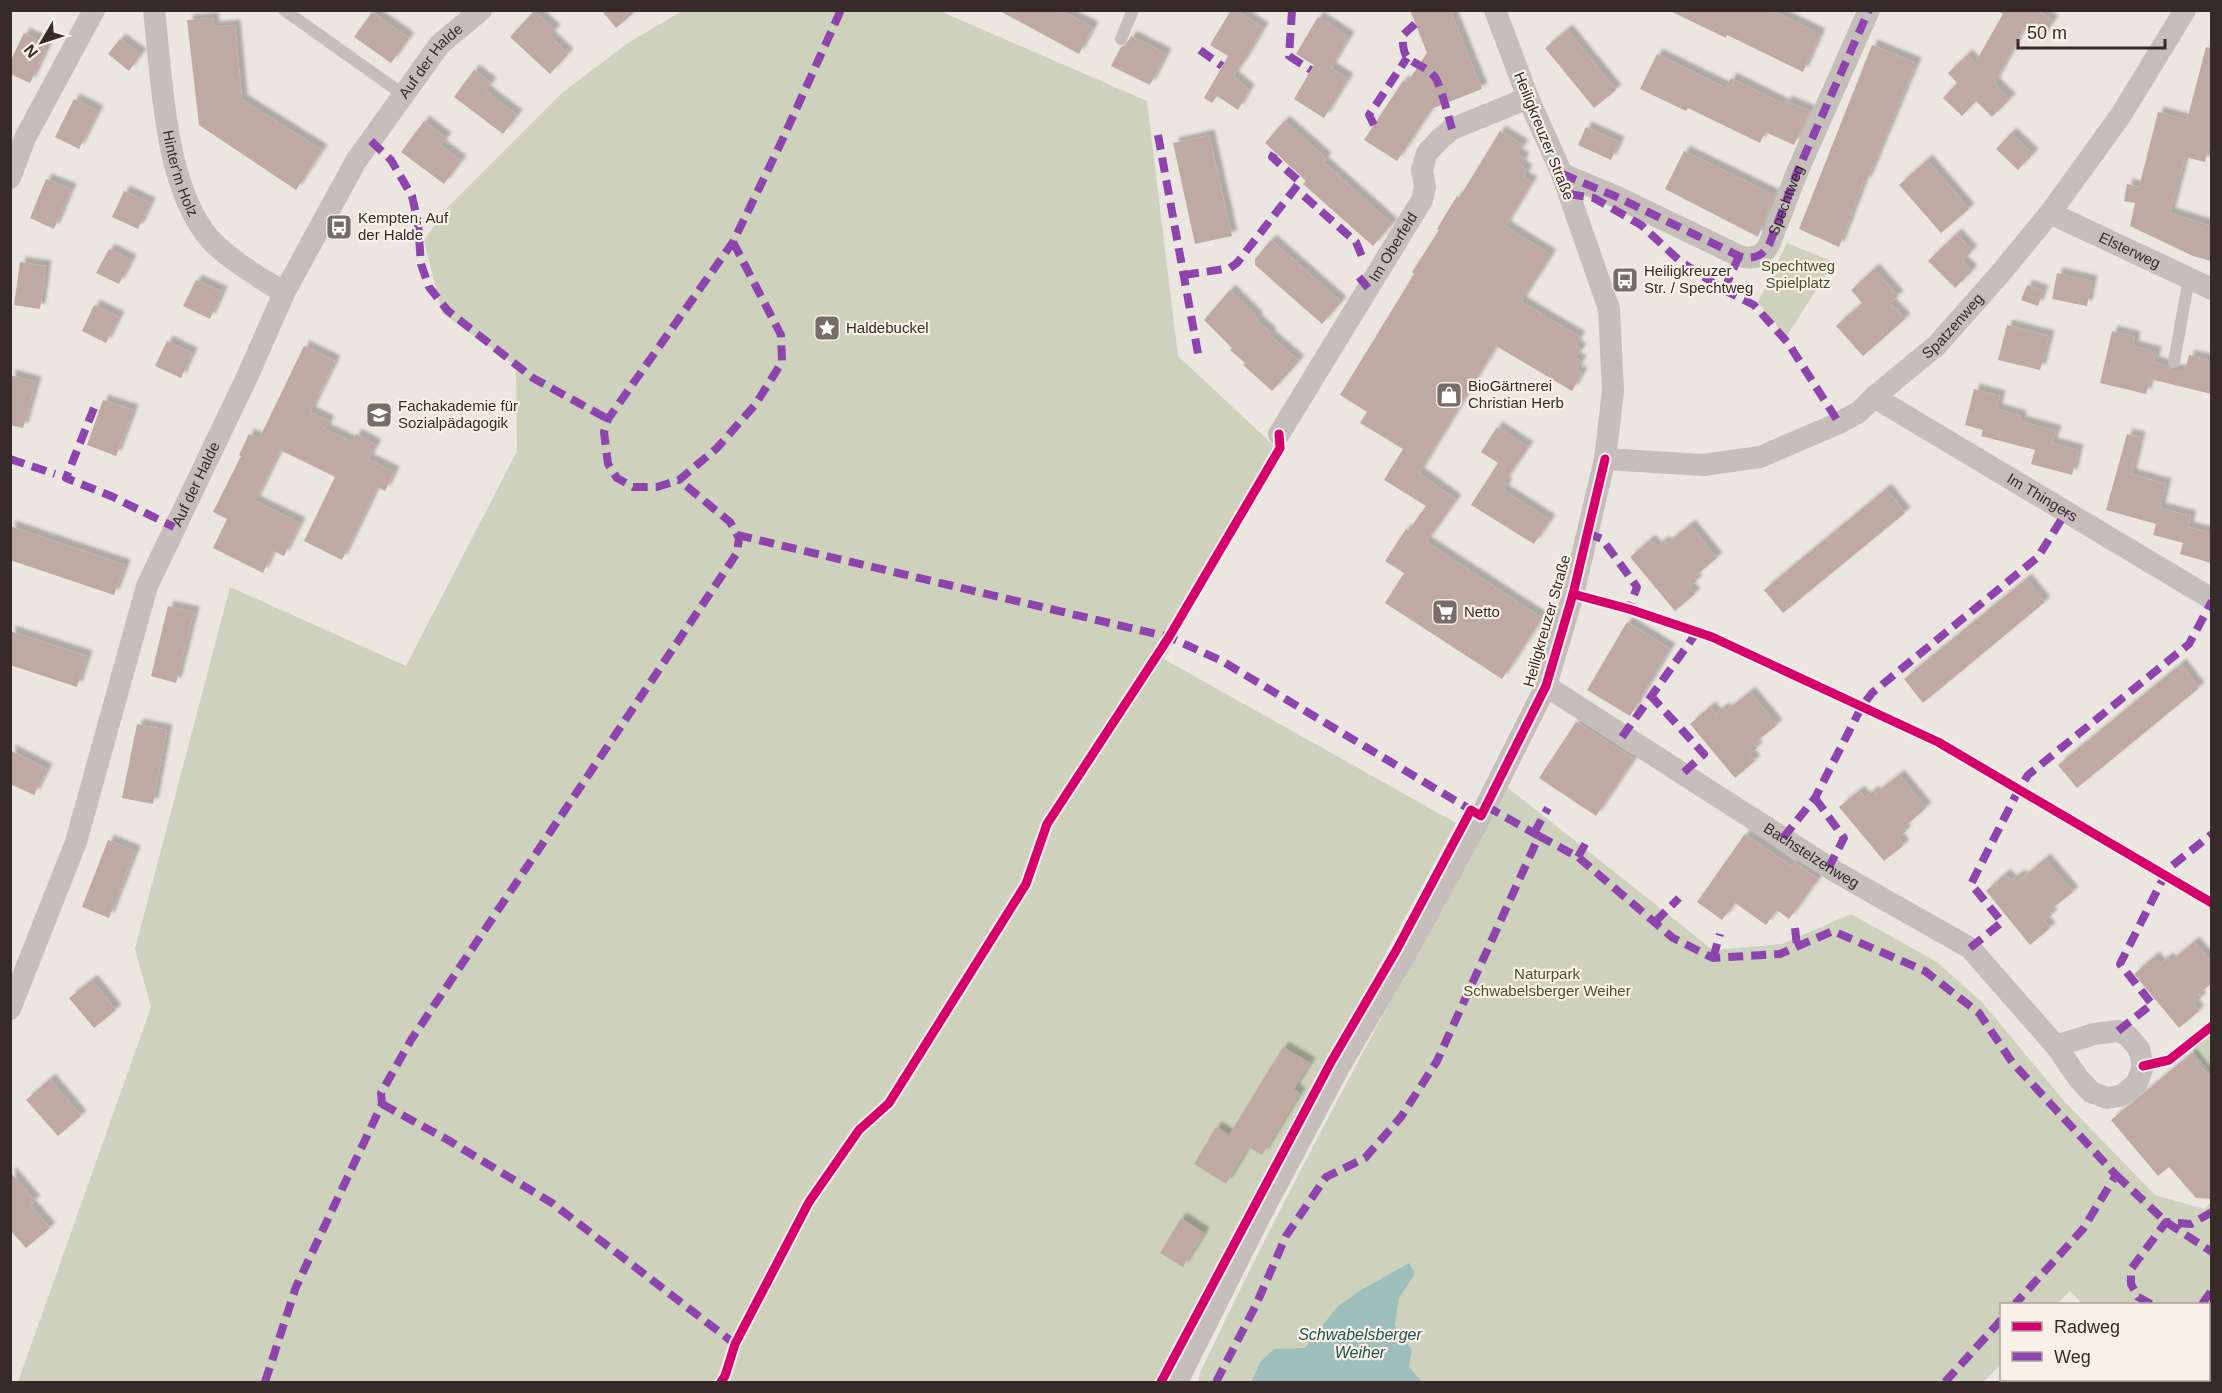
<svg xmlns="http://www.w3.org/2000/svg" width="2222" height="1393" viewBox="0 0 2222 1393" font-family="Helvetica,sans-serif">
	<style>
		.green { fill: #ced1bb }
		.water { fill: #9ebebc }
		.building { fill: #bfaaa3; filter: url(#shadow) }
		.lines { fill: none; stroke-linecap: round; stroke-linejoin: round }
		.service { stroke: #c5beba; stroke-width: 12 }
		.minor { stroke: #c5beba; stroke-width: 22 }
		.quiet { stroke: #8e44ad; stroke-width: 8; stroke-dasharray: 15 8; stroke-linecap: butt }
		.cycleway-casing { stroke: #f9f0e8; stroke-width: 13 }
		.cycleway { stroke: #d6006c; stroke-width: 9 }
		.labels { text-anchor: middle; stroke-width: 4.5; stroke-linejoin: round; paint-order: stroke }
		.street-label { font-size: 15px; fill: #362b28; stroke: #f9f0e8 }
		.poi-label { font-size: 15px; fill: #362b28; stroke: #f9f0e8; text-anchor: start }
		.park-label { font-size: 15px; fill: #48532d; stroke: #f9f0e8 }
		.water-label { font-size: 16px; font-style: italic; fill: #1f5656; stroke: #f9f0e8 }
	</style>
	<defs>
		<filter id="shadow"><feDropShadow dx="5.5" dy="-5.5" stdDeviation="1.5" flood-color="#0004"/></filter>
	</defs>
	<rect width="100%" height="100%" fill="#ece6e1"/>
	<g class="green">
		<polygon points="682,11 940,11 1147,101 1178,356 1282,453 1164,659 1456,823 1155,1382 18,1382 151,1007 135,949 230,587 406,666 517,451 516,366 442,313 424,240 447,208 563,92 628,43"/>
		<polygon points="1787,243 1834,262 1786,337 1758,302"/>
		<path d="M 1507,787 L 1713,950 L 1782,944 L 1851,914 L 1937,962 L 1982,1002 L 2064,1101 L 2155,1195 L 2204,1209 L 2211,1202 L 2211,1382 L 2202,1380 L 2208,1380 L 2208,1304 L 2082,1304 L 2070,1291 L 2057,1304 L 2002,1304 L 2001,1364 L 1984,1382 L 1422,1382 L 1409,1367 L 1412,1350 L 1395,1326 L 1399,1298 L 1415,1274 L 1316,1337 L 1305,1349 L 1274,1349 L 1260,1362 L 1251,1382 L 1198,1382 L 1200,1373 C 1294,1173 1402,981 1507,787 Z"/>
		<polygon points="2211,1033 2211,1073 2192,1049"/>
	</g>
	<polygon class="water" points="1409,1263 1415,1274 1399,1298 1395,1326 1412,1350 1409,1367 1422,1382 1251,1382 1260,1362 1274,1349 1305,1348 1337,1307 1361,1290"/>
	<g class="building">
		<polygon points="601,10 637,10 616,28"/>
		<polygon points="998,10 1059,10 1093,27 1079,54"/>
		<polygon points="1231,10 1236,10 1263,28 1244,61 1233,76 1249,90 1238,110 1217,96 1212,103 1204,98 1228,56 1210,45"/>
		<polygon points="1410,10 1450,10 1482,89 1431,109 1397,161 1364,140 1403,81 1407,83 1427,53"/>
		<polygon points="1668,10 1771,10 1820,34 1803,72 1727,35 1726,38"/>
		<polygon points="1997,10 2037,10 2053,21 2041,39 2024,28 1994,83 2010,99 1992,117 1976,101 1962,116 1943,98 1957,83 1948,73 1967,55 1975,63 2003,14"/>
		<polygon points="534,11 555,30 549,36 568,54 550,74 510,37"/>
		<polygon points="372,12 409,38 391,63 354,37"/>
		<polygon points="1318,17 1349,37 1331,68 1348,79 1324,118 1294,99 1314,65 1296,54"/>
		<polygon points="213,18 214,27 235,25 242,100 322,150 296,190 199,125 187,20"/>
		<polygon points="1567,30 1616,90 1594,108 1545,48"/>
		<polygon points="24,33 46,43 46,49 30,83 10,74 10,62"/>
		<polygon points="1131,36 1166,54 1150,85 1111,66 1121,47 1126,45"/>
		<polygon points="120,39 141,54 129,71 108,54"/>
		<polygon points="1872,45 1916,63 1866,182 1864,181 1839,247 1799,229"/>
		<polygon points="2206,47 2211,48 2211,138 2205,162 2185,157 2170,213 2211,226 2211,261 2193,256 2130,226 2135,203 2124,201 2127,184 2139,187 2158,112 2187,120"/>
		<polygon points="1657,54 1726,88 1731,78 1785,105 1786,101 1810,111 1794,145 1765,132 1760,143 1688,108 1686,111 1640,89"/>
		<polygon points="474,70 491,83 485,91 517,115 503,134 454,97"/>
		<polygon points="74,99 98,111 79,149 55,137"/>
		<polygon points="424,121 446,138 440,145 461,161 444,184 401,152"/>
		<polygon points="1284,121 1326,158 1323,162 1392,224 1373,246 1303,184 1306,181 1265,143"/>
		<polygon points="1586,127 1619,142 1611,160 1578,145"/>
		<polygon points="1500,131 1523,145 1517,154 1524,158 1520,165 1527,170 1523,177 1532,182 1505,226 1551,255 1521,302 1580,337 1575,345 1581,349 1575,358 1581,361 1576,370 1582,373 1572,391 1496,346 1419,473 1456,500 1426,542 1542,618 1502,679 1385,603 1404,573 1385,561 1406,529 1408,531 1426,506 1384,480 1403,449 1360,423 1367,412 1340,395 1414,274 1412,272 1439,230 1437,229 1457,196 1459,198"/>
		<polygon points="2011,133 2033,154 2018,170 1996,149"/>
		<polygon points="1209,135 1232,236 1195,244 1173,143"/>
		<polygon points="1684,151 1774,195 1758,237 1665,189"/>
		<polygon points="1927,160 1969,209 1941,233 1899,185"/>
		<polygon points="46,179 71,189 54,229 30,218"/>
		<polygon points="124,191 150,203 138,229 112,217"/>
		<polygon points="1956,234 1972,251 1962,261 1972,271 1955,288 1928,261"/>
		<polygon points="1271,240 1341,302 1322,324 1255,265 1255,259"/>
		<polygon points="109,249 131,260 119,284 96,273"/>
		<polygon points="20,262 46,266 40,309 14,305"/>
		<polygon points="1874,269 1898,296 1890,303 1905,319 1863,356 1836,326 1862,303 1851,290"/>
		<polygon points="2057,273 2092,281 2087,306 2052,299"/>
		<polygon points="196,280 222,292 210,319 183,306"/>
		<polygon points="2027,285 2043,291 2038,306 2021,300"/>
		<polygon points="1230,290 1258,318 1256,320 1271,333 1269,335 1299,361 1272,391 1243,365 1245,363 1230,350 1232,348 1204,320"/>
		<polygon points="94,305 119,317 106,343 82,331"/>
		<polygon points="2007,325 2049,336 2040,370 1998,360"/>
		<polygon points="2112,331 2135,337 2133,346 2156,352 2154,362 2167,366 2172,370 2185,370 2189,355 2211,361 2211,394 2150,379 2146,394 2100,383"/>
		<polygon points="167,341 192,353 181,378 155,366"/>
		<polygon points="304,346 335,361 310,412 329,421 325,429 352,442 356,434 376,445 368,459 394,472 385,491 377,487 342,560 304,541 335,477 280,450 255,501 300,523 284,556 273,551 263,573 213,548 227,519 213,512 241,456 239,455 249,434 259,439"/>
		<polygon points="10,375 36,382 23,428 10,425"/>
		<polygon points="1974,389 2000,396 1997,409 2021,416 2020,421 2056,431 2052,443 2078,450 2072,475 2031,464 2035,450 1981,436 1983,430 1965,425"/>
		<polygon points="103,400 133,410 116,456 87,445"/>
		<polygon points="1497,427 1528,447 1504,482 1507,484 1503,490 1550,520 1534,544 1471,505 1498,463 1481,452"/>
		<polygon points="2127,434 2140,437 2131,474 2166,484 2160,508 2191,516 2188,527 2211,533 2211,563 2180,554 2183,543 2153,535 2156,524 2106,510"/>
		<polygon points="1886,489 1905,513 1783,613 1764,590"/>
		<polygon points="1690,525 1717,558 1694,577 1697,581 1689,587 1695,594 1675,611 1630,557 1650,540 1656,547 1664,541 1666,544"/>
		<polygon points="10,526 125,565 114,595 10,560"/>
		<polygon points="2026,579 2045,602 1923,703 1904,679"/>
		<polygon points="168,606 194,612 176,683 151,676"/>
		<polygon points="1627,622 1670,649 1630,716 1587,690"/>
		<polygon points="10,631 87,656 77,687 10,665"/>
		<polygon points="2181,664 2199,688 2077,788 2058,765"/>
		<polygon points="1750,692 1777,725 1754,744 1757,748 1749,754 1755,761 1735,778 1690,724 1710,707 1716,714 1723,708 1726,711"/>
		<polygon points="1576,722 1634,759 1596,816 1539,778"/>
		<polygon points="137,724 167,730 153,804 122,798"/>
		<polygon points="10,750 47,769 34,795 10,784"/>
		<polygon points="1899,775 1926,808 1903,828 1906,831 1898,838 1904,845 1884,861 1839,807 1859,791 1865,798 1873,791 1875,794"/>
		<polygon points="1745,834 1791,866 1794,862 1818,879 1789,919 1777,910 1766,925 1735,903 1722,920 1697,902"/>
		<polygon points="108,840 135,851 109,918 82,907"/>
		<polygon points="2045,859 2073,892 2049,911 2052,915 2044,921 2050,928 2030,945 1986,891 2005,874 2011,881 2019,875 2022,878"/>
		<polygon points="2194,942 2211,962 2211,984 2198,994 2201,998 2193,1004 2199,1011 2179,1028 2134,974 2154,957 2160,964 2168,958 2171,961"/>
		<polygon points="92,980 116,1010 94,1028 69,998"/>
		<polygon points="1283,1047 1310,1063 1294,1089 1300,1093 1262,1155 1248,1147 1226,1184 1194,1164 1216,1127 1229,1135"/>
		<polygon points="2191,1054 2211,1079 2211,1199 2196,1198 2169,1167 2158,1176 2111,1120"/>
		<polygon points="50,1079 81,1116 58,1136 26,1100"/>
		<polygon points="10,1172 35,1201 30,1205 50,1228 26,1248 10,1230"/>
		<polygon points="1181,1218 1204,1233 1183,1267 1160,1253"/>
	</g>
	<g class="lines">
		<g class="service">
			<polyline points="284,10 404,95"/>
			<polyline points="1121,39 1133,10"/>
			<polyline points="2174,362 2189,278"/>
		</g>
		<g class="minor">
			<path id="s1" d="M 154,10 C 162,79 164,186 210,239 C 230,261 260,277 284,293"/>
			<path id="s2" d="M 1562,174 L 1617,197 L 1739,256 C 1752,260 1762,257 1769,245 L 1798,170 L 1869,10"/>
			<polyline points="10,178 25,138 94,10"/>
			<path id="s3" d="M 2050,213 L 2212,289"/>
			<path id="s4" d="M 1874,397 L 2212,599"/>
			<path id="s5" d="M 1279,434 L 1422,200 L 1425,187 L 1422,170 L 1427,153 L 1440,139 L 1452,129 L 1528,98"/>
			<path id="s6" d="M 1605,459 L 1703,465 L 1760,457 L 1839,423 L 1859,412 L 1874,397 L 1937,345 L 1999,275 L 2050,213 L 2121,115 L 2185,10"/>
			<path id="s7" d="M 1546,686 L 1836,872 L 1970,948 L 2056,1046 L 2079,1079 L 2091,1092 L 2107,1098 L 2119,1096 L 2124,1094 L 2137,1083 L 2143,1066 L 2139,1049 L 2128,1036 L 2118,1031 L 2094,1034 L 2056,1046"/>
			<path id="s8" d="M 10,1009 L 76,842 L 147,586 L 248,375 L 284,293 L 356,161 L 440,44 L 481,10"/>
			<polyline points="1177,1382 1261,1214 1338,1069 1406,953 1481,816 1546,686 1573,594 1605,459 1613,391 1609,309 1562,174 1528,98 1495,10"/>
		</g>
		<g class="quiet">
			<polyline points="1292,10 1289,56 1311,70"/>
			<path d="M 1415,24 L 1403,35 C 1401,68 1418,58 1434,76 C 1440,82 1449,119 1452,129"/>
			<polyline points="1200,50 1222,66"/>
			<polyline points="1374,125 1369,115 1407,58"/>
			<polyline points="1158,135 1199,359"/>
			<polyline points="371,141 391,160 412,196 418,223 421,264 429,287 448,311 533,378 608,419"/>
			<path d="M 1562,174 L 1617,197 L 1739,256 C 1752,260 1762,257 1769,245 L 1798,170 L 1869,10"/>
			<polyline points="1569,194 1594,198 1641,225 1680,261 1724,290 1754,305 1788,343 1839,423"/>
			<polyline points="1304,196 1356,242 1363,259"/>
			<polyline points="733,242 781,335 782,362 755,405 717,448 679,480 657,487 633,487 617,478 608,464 604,432 608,419 733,242 780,145 841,10"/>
			<polyline points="1230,268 1237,263 1300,182 1272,157 1275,152"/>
			<polyline points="1184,275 1224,269"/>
			<polyline points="1359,277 1368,288"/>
			<polyline points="1724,290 1739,256"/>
			<polyline points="94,408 66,478 111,496 174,527"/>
			<polyline points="10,459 55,474"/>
			<polyline points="1587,533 1602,539 1637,587 1629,609"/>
			<polyline points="737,535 1169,637 1222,661 1471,810"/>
			<polyline points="1650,695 1704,754 1682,774"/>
			<polyline points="1622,737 1697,632"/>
			<polyline points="1815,798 1844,838 1829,867"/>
			<polyline points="1486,806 1539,836"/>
			<polyline points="1534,833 1548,808"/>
			<polyline points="1783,838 1815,798 1862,706 1872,693 2038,557 2066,512"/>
			<polyline points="1578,857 1589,837"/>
			<polyline points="1655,922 1679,898"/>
			<polyline points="1795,928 1797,946"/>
			<polyline points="1970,948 2002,922 1971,884 2019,789 2028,775 2189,644 2212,601"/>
			<polyline points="1713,958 1720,934"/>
			<polyline points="2118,1031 2152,1004 2120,964 2168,869 2212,834"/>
			<polyline points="382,1104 448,1140 552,1203 735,1344"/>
			<polyline points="2116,1175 2166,1222 2212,1252"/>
			<polyline points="2151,1304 2138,1297 2131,1284 2131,1269 2166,1222 2191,1224 2212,1212"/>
			<polyline points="2202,1304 2212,1290"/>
			<polyline points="265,1382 296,1287 382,1104 381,1093 411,1040 737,553 739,538 730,522 679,480"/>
			<polyline points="1216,1382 1256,1305 1286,1236 1326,1177 1365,1158 1401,1117 1437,1061 1539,836 1578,857 1673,938 1713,958 1780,954 1833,931 1925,971 1979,1013 2012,1062 2116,1175 2083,1229 2015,1304"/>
			<polyline points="1945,1382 2002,1319"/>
		</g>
		<defs>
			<g id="cycleway">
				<polyline points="1573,594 1629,609 1712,637 1938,742 2212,903"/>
				<polyline points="2143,1066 2169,1060 2212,1026"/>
				<polyline points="721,1382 725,1376 735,1344 809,1202 859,1130 889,1103 1026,884 1047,824 1169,637 1280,448 1279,434"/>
				<polyline points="1161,1382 1331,1062 1397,949 1471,810 1481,816 1546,686 1573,594 1605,459"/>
			</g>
		</defs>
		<use href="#cycleway" class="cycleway-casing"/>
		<use href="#cycleway" class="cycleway"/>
	</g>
	<defs>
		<symbol id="bus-square" viewBox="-11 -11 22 22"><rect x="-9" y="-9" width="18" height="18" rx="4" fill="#766c69" stroke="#f9f0e8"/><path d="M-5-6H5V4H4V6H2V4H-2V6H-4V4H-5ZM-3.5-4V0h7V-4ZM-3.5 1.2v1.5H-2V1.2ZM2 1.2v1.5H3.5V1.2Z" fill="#fff"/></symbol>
		<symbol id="sight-square" viewBox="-11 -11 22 22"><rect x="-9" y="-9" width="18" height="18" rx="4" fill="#766c69" stroke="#f9f0e8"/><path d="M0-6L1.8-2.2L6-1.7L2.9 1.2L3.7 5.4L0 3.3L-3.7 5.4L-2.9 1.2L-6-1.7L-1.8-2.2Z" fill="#fff"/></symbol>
		<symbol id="shop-square" viewBox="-11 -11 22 22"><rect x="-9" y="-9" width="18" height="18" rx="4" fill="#766c69" stroke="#f9f0e8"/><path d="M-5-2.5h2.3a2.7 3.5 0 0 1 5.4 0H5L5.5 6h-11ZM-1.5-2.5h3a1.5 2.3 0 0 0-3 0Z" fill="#fff"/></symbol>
		<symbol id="university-square" viewBox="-11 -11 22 22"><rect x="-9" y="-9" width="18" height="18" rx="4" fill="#766c69" stroke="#f9f0e8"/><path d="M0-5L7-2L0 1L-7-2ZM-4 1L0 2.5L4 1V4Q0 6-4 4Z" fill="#fff"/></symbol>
		<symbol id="supermarket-square" viewBox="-11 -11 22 22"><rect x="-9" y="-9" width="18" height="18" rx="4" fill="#766c69" stroke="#f9f0e8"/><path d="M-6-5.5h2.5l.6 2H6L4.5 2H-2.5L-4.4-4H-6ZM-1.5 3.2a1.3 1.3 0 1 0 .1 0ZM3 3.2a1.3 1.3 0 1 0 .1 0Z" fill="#fff"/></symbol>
	</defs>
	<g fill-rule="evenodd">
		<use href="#bus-square" x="324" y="212" width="30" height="30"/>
		<use href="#bus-square" x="1610" y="265" width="30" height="30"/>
		<use href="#sight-square" x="812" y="313" width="30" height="30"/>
		<use href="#shop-square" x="1434" y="380" width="30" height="30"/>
		<use href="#university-square" x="364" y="400" width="30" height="30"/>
		<use href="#supermarket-square" x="1430" y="597" width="30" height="30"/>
	</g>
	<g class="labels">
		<g class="street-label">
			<text dy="5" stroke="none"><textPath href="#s8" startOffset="1044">Auf der Halde</textPath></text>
			<text transform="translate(1544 136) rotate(68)" y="5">Heiligkreuzer Straße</text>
			<text dy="5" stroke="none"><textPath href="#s1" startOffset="166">Hinter'm Holz</textPath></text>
			<text dy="5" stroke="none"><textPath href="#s2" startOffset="278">Spechtweg</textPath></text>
			<text dy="5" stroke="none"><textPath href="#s5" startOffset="219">Im Oberfeld</textPath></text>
			<text dy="5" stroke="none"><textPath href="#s3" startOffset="88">Elsterweg</textPath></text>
			<text dy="5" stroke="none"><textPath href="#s6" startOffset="392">Spatzenweg</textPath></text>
			<text dy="5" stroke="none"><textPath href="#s8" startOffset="558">Auf der Halde</textPath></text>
			<text dy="5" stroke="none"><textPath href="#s4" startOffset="196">Im Thingers</textPath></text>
			<text transform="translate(1547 621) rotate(-74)" y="5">Heiligkreuzer Straße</text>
			<text dy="5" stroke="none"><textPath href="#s7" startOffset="315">Bachstelzenweg</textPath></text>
		</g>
		<g class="poi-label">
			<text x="358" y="223">Kempten, Auf<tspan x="358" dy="17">der Halde</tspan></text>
			<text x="1644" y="276">Heiligkreuzer<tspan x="1644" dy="17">Str. / Spechtweg</tspan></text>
			<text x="846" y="333">Haldebuckel</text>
			<text x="1468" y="391">BioGärtnerei<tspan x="1468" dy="17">Christian Herb</tspan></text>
			<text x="398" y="411">Fachakademie für<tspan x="398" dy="17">Sozialpädagogik</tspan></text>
			<text x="1464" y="617">Netto</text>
		</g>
		<g class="park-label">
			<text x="1798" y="271">Spechtweg<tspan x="1798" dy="17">Spielplatz</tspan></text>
			<text x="1547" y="979">Naturpark<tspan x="1547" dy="17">Schwabelsberger Weiher</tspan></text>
		</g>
		<g class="water-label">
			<text x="1360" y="1340">Schwabelsberger<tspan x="1360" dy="18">Weiher</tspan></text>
		</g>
	</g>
	<rect width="2222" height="1393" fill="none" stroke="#362b28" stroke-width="24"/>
	<rect x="2000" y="1303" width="210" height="78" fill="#f9f0e8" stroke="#aba19b" stroke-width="1.5"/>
	<rect x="2012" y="1322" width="30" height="9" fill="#d6006c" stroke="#aba19b" stroke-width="1.5"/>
	<text x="2054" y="1333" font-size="18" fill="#362b28">Radweg</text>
	<rect x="2012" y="1352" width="30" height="9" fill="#8e44ad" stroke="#aba19b" stroke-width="1.5"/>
	<text x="2054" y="1363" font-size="18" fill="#362b28">Weg</text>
	<g transform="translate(42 42) rotate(231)" stroke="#f9f0e8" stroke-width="4.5" paint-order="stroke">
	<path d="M0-4.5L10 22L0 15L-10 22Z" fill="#362b28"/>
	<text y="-9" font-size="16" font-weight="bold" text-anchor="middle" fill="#362b28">N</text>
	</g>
	<path d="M2018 39v9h147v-9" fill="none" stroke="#362b28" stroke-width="3"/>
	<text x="2027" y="39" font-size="18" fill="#362b28" stroke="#f9f0e8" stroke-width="4.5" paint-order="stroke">50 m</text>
</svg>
